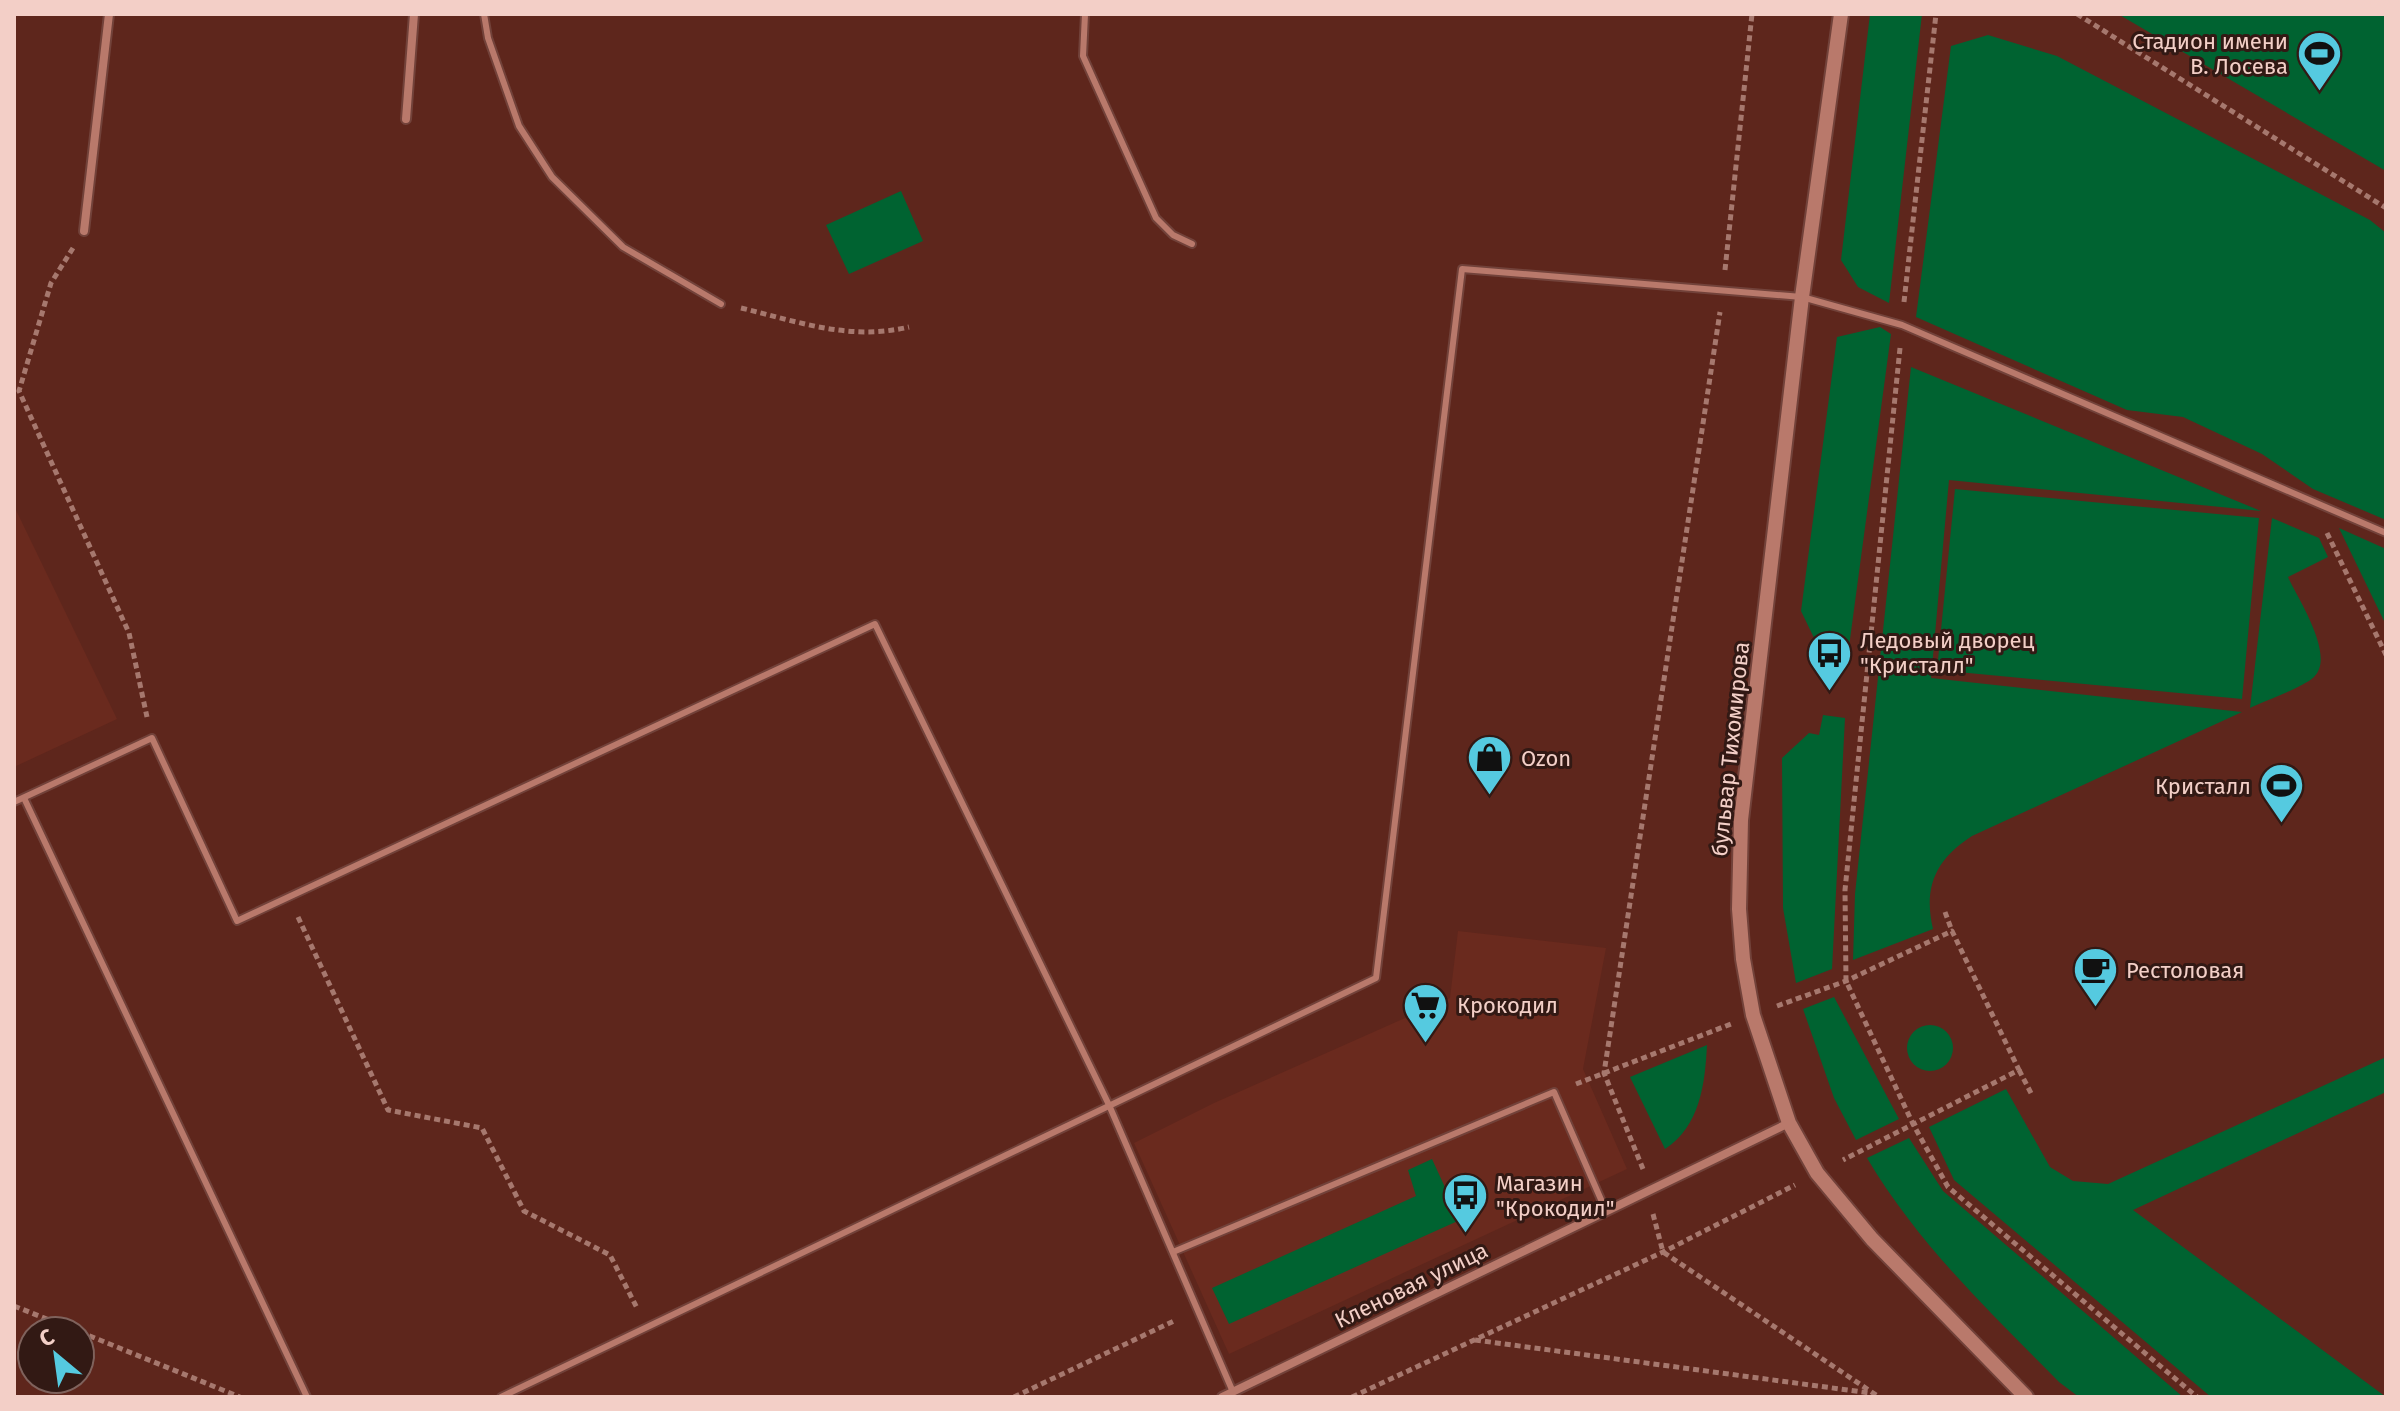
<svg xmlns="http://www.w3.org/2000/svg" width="2400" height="1411" viewBox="0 0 2400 1411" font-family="'Fira Sans',sans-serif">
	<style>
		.built { fill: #6a2a1e }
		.green { fill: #006331 }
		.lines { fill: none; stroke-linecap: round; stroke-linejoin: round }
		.service-casing { stroke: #72423a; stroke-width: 10 }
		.minor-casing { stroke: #72423a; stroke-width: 12 }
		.tertiary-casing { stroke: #72423a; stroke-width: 18 }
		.path { stroke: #a6786e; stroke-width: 5; stroke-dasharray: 6 4; stroke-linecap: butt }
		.service { stroke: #b9796b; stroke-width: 6 }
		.minor { stroke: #b9796b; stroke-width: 8 }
		.tertiary { stroke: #b9796b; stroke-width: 14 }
		.labels { text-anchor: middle; stroke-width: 6; stroke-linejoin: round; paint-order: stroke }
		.poi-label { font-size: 22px; fill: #f3cfc7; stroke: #321914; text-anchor: start }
		.street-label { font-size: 22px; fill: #f3cfc7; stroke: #321914 }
	</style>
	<rect width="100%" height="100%" fill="#5e261c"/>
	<g class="built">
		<polygon points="14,506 117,719 14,767"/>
		<polygon points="1458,931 1606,948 1583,1069 1627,1169 1229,1354 1134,1143 1214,1103 1450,998"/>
	</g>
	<g class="green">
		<polygon points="1870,14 1922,14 1889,303 1858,287 1841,260"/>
		<polygon points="2118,14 2386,14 2386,171"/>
		<polygon points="1988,35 2057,56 2370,220 2386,233 2386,520 2313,489 2262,454 2183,417 2127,410 1916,317 1951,46"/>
		<polygon points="901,191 923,241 849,274 826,225"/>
		<polygon points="1880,327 1891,334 1846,669 1829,666 1832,645 1815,640 1801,611 1837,337"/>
		<path d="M 1911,367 L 2261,511 L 1949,480 L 1931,678 L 2242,712 L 1972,836 C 1936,859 1923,887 1933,929 L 1853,960 L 1855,894 Z"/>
		<polygon points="1955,489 2259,518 2242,699 1937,670"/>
		<path d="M 2272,518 L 2319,538 L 2328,557 L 2288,577 C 2298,599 2336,656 2314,677 C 2302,688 2266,700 2250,708 Z"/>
		<polygon points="2339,528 2386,549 2386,623 2385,623"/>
		<polygon points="1823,715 1845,718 1832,969 1796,983 1783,908 1782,758 1809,733 1819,735"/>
		<polygon points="1834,997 1899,1119 1856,1140 1834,1098 1803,1009"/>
		<circle cx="1930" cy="1048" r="23"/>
		<path d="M 1707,1045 C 1705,1084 1700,1126 1665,1149 L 1630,1077 Z"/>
		<polygon points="2386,1057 2386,1092 2133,1210 2386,1397 2211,1397 1954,1180 1929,1127 2006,1089 2050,1167 2073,1181 2108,1184"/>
		<path d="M 1909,1138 L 1943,1191 L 2183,1397 L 2079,1397 L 2059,1382 C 1989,1311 1918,1244 1867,1158 Z"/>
		<polygon points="1432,1159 1460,1220 1229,1324 1212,1288 1416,1196 1408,1170"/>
	</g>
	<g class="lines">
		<defs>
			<g id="service">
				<polyline points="484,14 488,38 519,126 552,177 623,247 721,304"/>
				<polyline points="1085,14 1083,56 1156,218 1173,235 1192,244"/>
				<polyline points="24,798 307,1397"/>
				<polyline points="14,802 152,738 237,921 875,624 1109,1105 1233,1392"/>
				<polyline points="1173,1252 1554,1092 1606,1211"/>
				<polyline points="501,1397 1376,978 1462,269 1802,297 1902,325 2386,533"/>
			</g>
			<g id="minor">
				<polyline points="406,119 414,14"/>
				<polyline points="84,231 109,14"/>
				<polyline points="1222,1397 1789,1123"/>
			</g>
			<polyline id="tertiary" points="1841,14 1802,297 1741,820 1739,909 1743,959 1753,1015 1789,1123 1817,1173 1872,1239 2026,1397"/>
		</defs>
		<use href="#service" class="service-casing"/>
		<use href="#minor" class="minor-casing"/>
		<use href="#tertiary" class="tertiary-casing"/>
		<g class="path">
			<polyline points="2077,14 2386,208"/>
			<polyline points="73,248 51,283 19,391 129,633 147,717"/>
			<polyline points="1725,270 1752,14"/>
			<polyline points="1904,302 1936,14"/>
			<path d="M 741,308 C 800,322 849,341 909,327"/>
			<polyline points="1900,348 1845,890 1846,981 1913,1124 1948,1187 2197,1397"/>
			<polyline points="2327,533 2386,655"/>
			<polyline points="1945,912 1952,931"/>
			<polyline points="298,917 388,1110 482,1128 524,1211 610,1255 637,1308"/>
			<polyline points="1777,1006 1846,981 1952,931 2019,1070 1843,1160"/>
			<polyline points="2019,1070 2032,1095"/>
			<polyline points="1576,1084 1731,1024"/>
			<polyline points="1643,1169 1604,1073 1720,312"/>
			<polyline points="1653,1214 1663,1252 1879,1397"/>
			<polyline points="14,1306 77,1331"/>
			<polyline points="80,1332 240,1397"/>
			<polyline points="1475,1340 1870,1393"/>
			<polyline points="1014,1397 1176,1320"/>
			<polyline points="1352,1397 1663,1252 1795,1185"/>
		</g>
		<use href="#service" class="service"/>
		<use href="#minor" class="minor"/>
		<use href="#tertiary" class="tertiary"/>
	</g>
	<defs>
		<symbol id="stadium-pin" viewBox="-11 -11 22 30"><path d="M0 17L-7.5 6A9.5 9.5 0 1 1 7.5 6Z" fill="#55cae0" stroke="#321914"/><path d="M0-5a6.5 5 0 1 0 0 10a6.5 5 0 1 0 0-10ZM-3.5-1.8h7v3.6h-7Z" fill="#111"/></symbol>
		<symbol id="bus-pin" viewBox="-11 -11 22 30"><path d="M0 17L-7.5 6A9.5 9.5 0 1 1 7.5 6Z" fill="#55cae0" stroke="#321914"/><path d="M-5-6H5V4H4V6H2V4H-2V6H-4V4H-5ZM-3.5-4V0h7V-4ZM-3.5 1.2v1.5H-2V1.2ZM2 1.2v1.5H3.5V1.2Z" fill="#111"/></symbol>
		<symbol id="shop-pin" viewBox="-11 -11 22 30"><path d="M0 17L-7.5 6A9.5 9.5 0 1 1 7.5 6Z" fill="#55cae0" stroke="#321914"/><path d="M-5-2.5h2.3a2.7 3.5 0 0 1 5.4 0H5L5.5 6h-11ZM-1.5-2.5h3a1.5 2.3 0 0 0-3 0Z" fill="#111"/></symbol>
		<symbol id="cafe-pin" viewBox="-11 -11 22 30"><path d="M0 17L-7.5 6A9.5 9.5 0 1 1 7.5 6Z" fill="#55cae0" stroke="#321914"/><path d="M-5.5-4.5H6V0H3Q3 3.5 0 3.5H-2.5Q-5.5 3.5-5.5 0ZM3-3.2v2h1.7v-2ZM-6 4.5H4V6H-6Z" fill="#111"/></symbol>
		<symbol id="supermarket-pin" viewBox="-11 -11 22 30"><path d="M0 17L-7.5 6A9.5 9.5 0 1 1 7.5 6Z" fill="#55cae0" stroke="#321914"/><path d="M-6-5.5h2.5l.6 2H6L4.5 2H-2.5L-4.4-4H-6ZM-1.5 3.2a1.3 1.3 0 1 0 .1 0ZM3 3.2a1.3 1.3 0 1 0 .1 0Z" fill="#111"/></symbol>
	</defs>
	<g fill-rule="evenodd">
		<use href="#stadium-pin" x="2294" y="28" width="51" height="69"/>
		<use href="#bus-pin" x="1804" y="628" width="51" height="69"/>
		<use href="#shop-pin" x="1464" y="732" width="51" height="69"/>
		<use href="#stadium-pin" x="2256" y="760" width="51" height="69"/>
		<use href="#cafe-pin" x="2070" y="944" width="51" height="69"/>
		<use href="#supermarket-pin" x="1400" y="980" width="51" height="69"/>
		<use href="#bus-pin" x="1440" y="1170" width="51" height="69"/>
	</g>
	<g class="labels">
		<g class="poi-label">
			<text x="2288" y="49" text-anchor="end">Стадион имени<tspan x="2288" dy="25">В. Лосева</tspan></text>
			<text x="1860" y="648">Ледовый дворец<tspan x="1860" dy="25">"Кристалл"</tspan></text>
			<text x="1521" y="766">Ozon</text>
			<text x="2251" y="794" text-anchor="end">Кристалл</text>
			<text x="2126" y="978">Рестоловая</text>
			<text x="1457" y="1013">Крокодил</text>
			<text x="1496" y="1191">Магазин<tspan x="1496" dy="25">"Крокодил"</tspan></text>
		</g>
		<g class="street-label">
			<text transform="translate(1730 749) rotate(-84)" y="8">бульвар Тихомирова</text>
			<text transform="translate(1411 1285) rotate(-26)" y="8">Кленовая улица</text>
		</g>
	</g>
	<rect width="2400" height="1411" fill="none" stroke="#f3cfc7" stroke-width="32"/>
	<g transform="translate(56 1355) rotate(331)"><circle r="38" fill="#321914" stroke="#7f625c" stroke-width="2"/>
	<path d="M0-6L14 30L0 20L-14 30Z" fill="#55cae0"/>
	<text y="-12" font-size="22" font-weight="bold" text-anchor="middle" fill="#f3cfc7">С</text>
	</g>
</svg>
